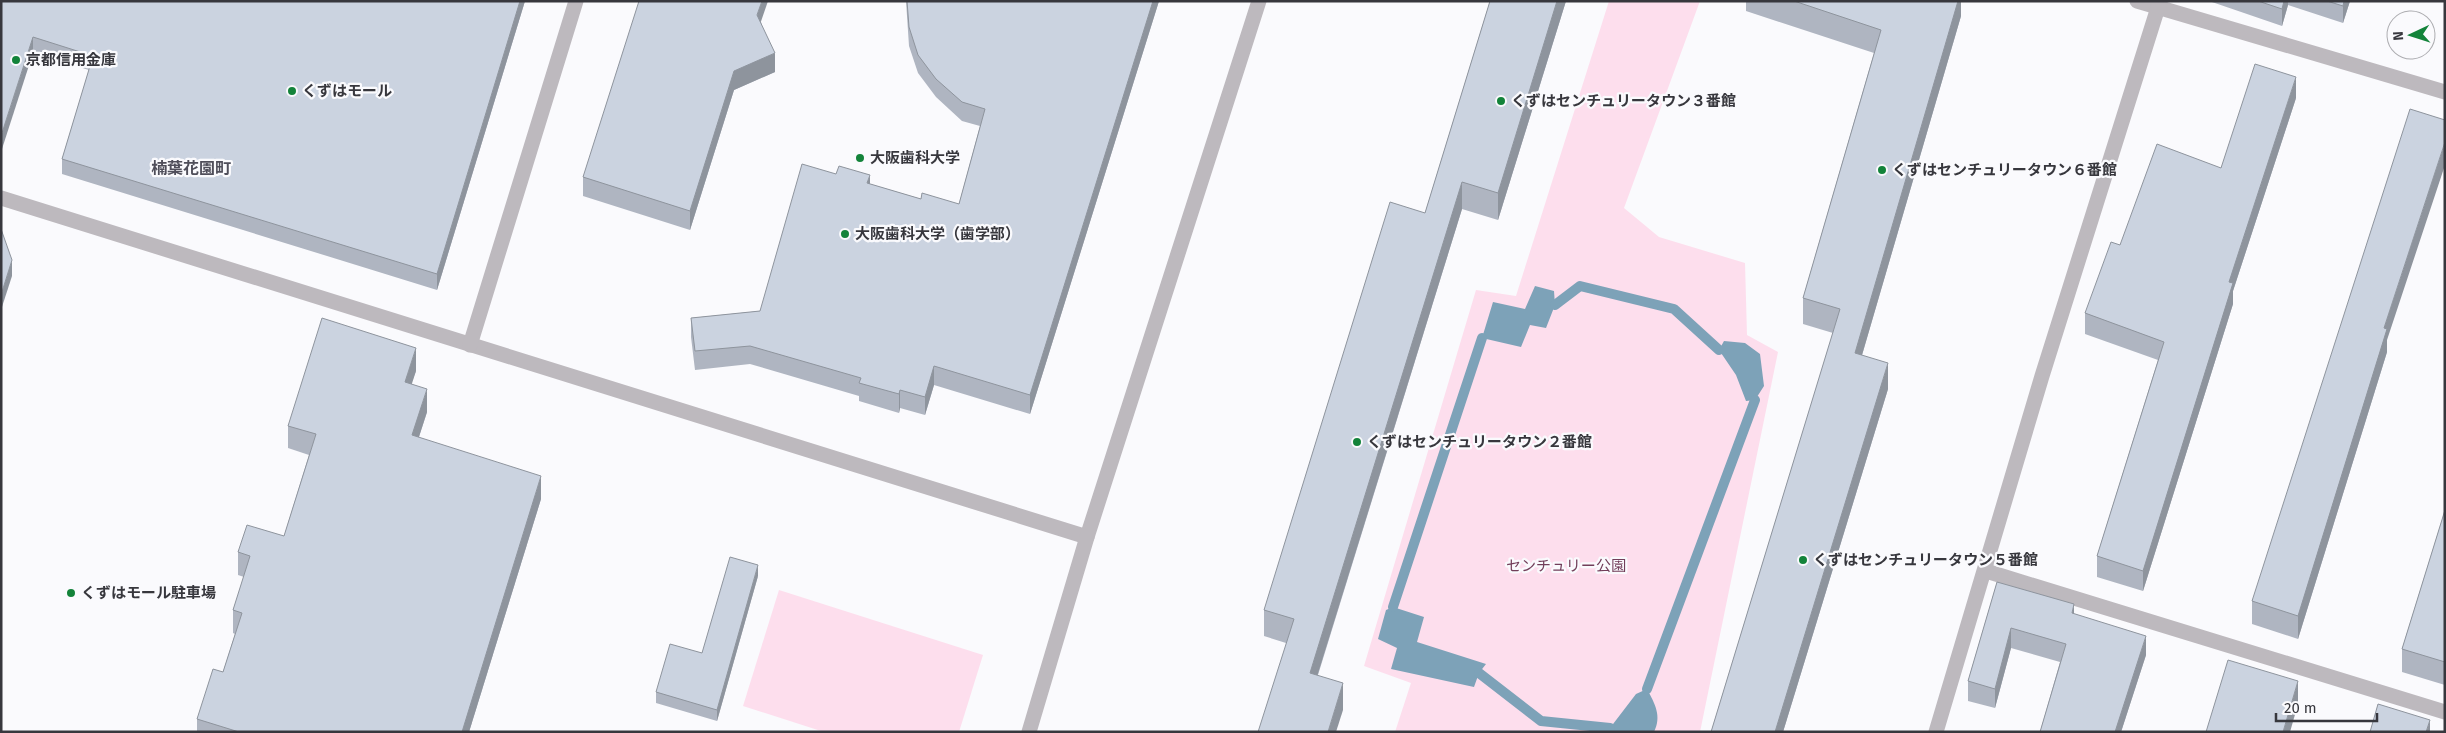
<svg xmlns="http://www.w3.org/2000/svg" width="2446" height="733" viewBox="0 0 2446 733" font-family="'Fira Sans','Noto Sans JP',sans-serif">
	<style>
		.green { fill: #fddeed }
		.water { fill: #7da2b8 }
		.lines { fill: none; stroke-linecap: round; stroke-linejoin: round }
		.stream { stroke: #7da2b8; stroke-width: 10 }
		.street { stroke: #bdb9be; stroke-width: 15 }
		.wall { fill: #afb5c1 }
		.shaded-wall { fill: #8e949d }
		.building { fill: #cbd3e0; stroke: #8e949d }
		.poi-dot { fill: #13833a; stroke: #fafafd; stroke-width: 2 }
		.labels { text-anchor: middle; stroke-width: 4.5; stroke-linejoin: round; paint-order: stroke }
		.poi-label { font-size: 15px; font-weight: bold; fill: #37373d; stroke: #fafafd; text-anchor: start }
		.park-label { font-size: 15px; fill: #723e5a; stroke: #fafafd }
		.neighbourhood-label { font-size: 16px; font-weight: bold; fill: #4f4e5a; stroke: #fafafd }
	</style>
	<rect width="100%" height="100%" fill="#fafafd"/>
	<g class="green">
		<polygon points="1609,1 1700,1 1624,208 1659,237 1745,263 1747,335 1778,352 1700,732 1395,732 1411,683 1364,666 1476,290 1516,296"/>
		<polygon points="779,590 983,655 959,732 824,732 743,706"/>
	</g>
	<g class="water">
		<polygon points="1535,286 1554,291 1555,305 1546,328 1530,325 1521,347 1482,338 1493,302 1525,309"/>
		<polygon points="1724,341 1745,343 1760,354 1764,386 1755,400 1746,401 1736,375 1719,350"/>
		<polygon points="1393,607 1424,617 1417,642 1486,664 1479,673 1474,687 1391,669 1397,648 1378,639 1386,610"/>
		<path d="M 1647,689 C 1655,704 1662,716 1654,732 L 1615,732 L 1610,728 L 1636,694 Z"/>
	</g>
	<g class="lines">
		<g class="stream">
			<polyline points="1555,305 1580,286 1674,309 1719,350"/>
			<polyline points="1393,607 1482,338"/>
			<polyline points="1479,673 1541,721 1610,728"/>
			<polyline points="1647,689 1755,400"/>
		</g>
		<g class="street">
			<polyline points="2137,1 2445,92"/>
			<polyline points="1,198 1087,537"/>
			<polyline points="470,345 576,1"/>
			<polyline points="1986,571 2445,712"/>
			<polyline points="1029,732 1087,537 1259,1"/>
			<polyline points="1936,732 2042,376 2160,1"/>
		</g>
	</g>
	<g class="wall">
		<polygon points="1,1 525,1 437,290 62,174 62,159 89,70 33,53"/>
		<polygon points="906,1 1159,1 1030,414 934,385 925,415 900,408 899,413 859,401 859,396 750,364 695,370 691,337 691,318 760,311 870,184 921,199 959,204 980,126 962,121 936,97 918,73 909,46"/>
		<polygon points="1490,1 1566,1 1498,220 1462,209 1318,675 1343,710 1286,643 1264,636 1264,610 1425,213"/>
		<polygon points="1746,1 1961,1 1961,16 1862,355 1888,389 1783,732 1711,732 1833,333 1803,324 1803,298 1874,53 1746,11"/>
		<polygon points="2209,1 2350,1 2343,23 2288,5 2282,26"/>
		<polygon points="761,22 775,72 734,90 690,230 583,196 583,177"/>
		<polygon points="2296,98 2233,291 2233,304 2143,591 2097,577 2097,556 2158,360 2085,334 2085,313 2120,245 2221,168"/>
		<polygon points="2387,340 2387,352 2298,639 2252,624 2252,601"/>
		<polygon points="416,371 411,384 427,412 419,437 541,499 469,732 197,732 197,719 223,672 235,634 233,633 233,610 244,577 238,575 238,552 284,536 309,455 288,448 288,426"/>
		<polygon points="2445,510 2445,685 2402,672 2402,649"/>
		<polygon points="758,576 717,721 656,703 656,692 702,653"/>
		<polygon points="1997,582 2074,614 2146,655 2121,732 2040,732 2060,662 2011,648 1995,708 1968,701 1968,681"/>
	</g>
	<g class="shaded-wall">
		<polygon points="520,1 525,1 437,290 437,274"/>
		<polygon points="762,1 768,1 757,33 757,15"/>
		<polygon points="1153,1 1159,1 1030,414 1030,395"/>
		<polygon points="1557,1 1566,1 1498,220 1498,193"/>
		<polygon points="1958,1 1961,1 1961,16 1855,379 1855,353"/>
		<polygon points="2284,1 2288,1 2288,5 2282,26 2282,9"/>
		<polygon points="2344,1 2350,1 2343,23 2343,6"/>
		<polygon points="33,37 33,53 1,152 1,136"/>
		<polygon points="775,53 775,72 734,90 690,230 690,211 734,71"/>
		<polygon points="2296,77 2296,98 2233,291 2233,304 2143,591 2143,571 2229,282"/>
		<polygon points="2445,142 2445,165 2387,340 2387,352 2298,639 2298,616 2384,328"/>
		<polygon points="870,175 870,193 867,183"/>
		<polygon points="1462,182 1462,209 1310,699 1310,673"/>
		<polygon points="12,260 12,276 1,310 1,295"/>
		<polygon points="416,348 416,371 405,405 405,382"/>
		<polygon points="1888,363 1888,389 1783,732 1775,732"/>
		<polygon points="934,366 934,385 925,415 925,397"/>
		<polygon points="427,389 427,412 412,458 412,435"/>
		<polygon points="900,390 900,408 899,413 899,394"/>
		<polygon points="541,476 541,499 469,732 462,732"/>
		<polygon points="758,565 758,576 717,721 717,710"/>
		<polygon points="2074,604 2074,624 2072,613"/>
		<polygon points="2011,628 2011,648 1995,708 1995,689"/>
		<polygon points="2146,636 2146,655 2121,732 2115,732"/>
		<polygon points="2298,681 2298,704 2290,732 2283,732"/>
		<polygon points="1343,683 1343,710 1336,732 1328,732"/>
		<polygon points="2430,720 2430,732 2426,732"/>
	</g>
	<g class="building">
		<polygon points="1,1 520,1 437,274 62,159 93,56 33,37 1,136"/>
		<polygon points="639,1 762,1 757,15 775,53 734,71 690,211 583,177"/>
		<polygon points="907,1 1153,1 1030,395 934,366 925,397 900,390 899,394 859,383 861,378 750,346 695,351 691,318 760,311 802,164 836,174 839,166 870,175 867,183 921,199 922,193 959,204 985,109 962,102 936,79 918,55 909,27"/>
		<polygon points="1490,1 1557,1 1498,193 1462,182 1310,673 1343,683 1328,732 1258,732 1294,619 1264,610 1390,202 1425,213"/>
		<polygon points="1794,1 1958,1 1855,353 1888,363 1775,732 1711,732 1840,309 1803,298 1881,30"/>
		<polygon points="2258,1 2284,1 2282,9"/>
		<polygon points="2327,1 2344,1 2343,6"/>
		<polygon points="2255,64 2296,77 2229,282 2233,283 2143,571 2097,556 2164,342 2085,313 2111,242 2120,245 2157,144 2221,168"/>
		<polygon points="2410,109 2445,120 2445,142 2384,328 2387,329 2298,616 2252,601"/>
		<polygon points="1,229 12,260 1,295"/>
		<polygon points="322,318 416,348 405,382 427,389 412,435 541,476 462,732 239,732 197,719 213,669 223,672 242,613 233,610 250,556 238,552 247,525 284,536 316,434 288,426"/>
		<polygon points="2445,510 2445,662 2402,649"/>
		<polygon points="730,557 758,565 717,710 656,692 670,644 702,653"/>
		<polygon points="1997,582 2074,604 2072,613 2146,636 2115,732 2040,732 2066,644 2011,628 1995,689 1968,681"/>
		<polygon points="2228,660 2298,681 2283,732 2206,732"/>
		<polygon points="2378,704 2430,720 2426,732 2370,732"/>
	</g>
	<g class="poi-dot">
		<circle cx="16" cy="60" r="5"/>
		<circle cx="292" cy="91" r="5"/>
		<circle cx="1501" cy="101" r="5"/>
		<circle cx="860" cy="158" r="5"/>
		<circle cx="1882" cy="170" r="5"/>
		<circle cx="845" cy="234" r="5"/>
		<circle cx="1357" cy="442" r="5"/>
		<circle cx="1803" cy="560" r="5"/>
		<circle cx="71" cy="593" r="5"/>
	</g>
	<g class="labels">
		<g class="poi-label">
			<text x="26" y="65">京都信用金庫</text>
			<text x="302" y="96">くずはモール</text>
			<text x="1511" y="106">くずはセンチュリータウン３番館</text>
			<text x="870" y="163">大阪歯科大学</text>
			<text x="1892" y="175">くずはセンチュリータウン６番館</text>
			<text x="855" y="239">大阪歯科大学（歯学部）</text>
			<text x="1367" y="447">くずはセンチュリータウン２番館</text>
			<text x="1813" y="565">くずはセンチュリータウン５番館</text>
			<text x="81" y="598">くずはモール駐車場</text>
		</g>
		<g class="park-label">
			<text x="1566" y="571">センチュリー公園</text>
		</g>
		<g class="neighbourhood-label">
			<text x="191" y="174">楠葉花園町</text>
		</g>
	</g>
	<rect width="2446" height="733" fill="none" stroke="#37373d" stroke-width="5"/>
	<g transform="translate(2411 35) rotate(266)"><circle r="24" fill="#fafafd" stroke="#acacb0"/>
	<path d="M0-4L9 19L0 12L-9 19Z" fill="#13833a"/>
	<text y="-8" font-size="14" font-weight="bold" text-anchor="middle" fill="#37373d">N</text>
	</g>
	<path d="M2276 713v8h101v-8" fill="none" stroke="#37373d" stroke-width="2.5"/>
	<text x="2284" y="713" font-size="15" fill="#37373d" stroke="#fafafd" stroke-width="4" paint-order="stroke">20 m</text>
</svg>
